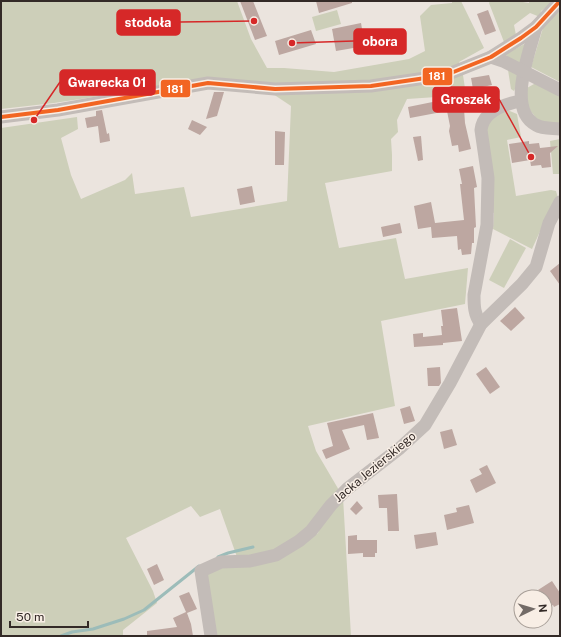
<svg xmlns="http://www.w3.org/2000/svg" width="561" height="637" viewBox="0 0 561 637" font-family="'Public Sans',sans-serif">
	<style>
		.green { fill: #cdcfb9 }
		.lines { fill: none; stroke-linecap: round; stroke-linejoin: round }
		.stream { stroke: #9cbcb9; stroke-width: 3 }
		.building { fill: #bda7a1 }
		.minor { stroke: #c3bcb8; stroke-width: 13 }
		.bus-1-casing { stroke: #f8eee5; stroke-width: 7 }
		.bus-1 { stroke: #f26522; stroke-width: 4 }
		.labels { text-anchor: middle; stroke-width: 3; stroke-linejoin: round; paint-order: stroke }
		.street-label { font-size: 12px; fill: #332a27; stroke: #f8eee5 }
		.leader { fill: none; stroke: #d62828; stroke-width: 1.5 }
		.callout-dot { fill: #d62828; stroke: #f8eee5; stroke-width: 1.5 }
		.callout { fill: #d62828; stroke: #d62828; stroke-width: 1.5 }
		.callout-label { font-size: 13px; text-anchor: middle; font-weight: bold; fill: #fff }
		.line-badge { stroke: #f8eee5; stroke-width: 1.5 }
		.badge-label { font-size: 11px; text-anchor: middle; font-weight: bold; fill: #fff }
	</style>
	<rect width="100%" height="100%" fill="#ebe4de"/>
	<g class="green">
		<path d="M 1,1 L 237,1 L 251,39 L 267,68 L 284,68 L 334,72 L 409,59 L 425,51 L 420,16 L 431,5 L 452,3 L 452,1 L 461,1 L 484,48 L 459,62 L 463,75 L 466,95 L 407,99 L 397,120 L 398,132 L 391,139 L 392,155 L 392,171 L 325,183 L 339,248 L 396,238 L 405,279 L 468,268 L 465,304 L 381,321 L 395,406 L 308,426 L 316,451 L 343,497 L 351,636 L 213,636 L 203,574 L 222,567 L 256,565 L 284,556 L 318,533 L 322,522 L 335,503 L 331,500 C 303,535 286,557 237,557 L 220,509 L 200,517 L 191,506 L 126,538 L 153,591 L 157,603 L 123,630 L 123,636 L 1,636 L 1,128 L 77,117 L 78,129 L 61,138 L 71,175 L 81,199 L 125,180 L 132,173 L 135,194 L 184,187 L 191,217 L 287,201 L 291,106 L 264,88 L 242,81 L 220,82 L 209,84 L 198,81 L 54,103 L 1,109 Z"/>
		<polygon points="490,1 517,1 529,3 529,1 551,1 551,4 541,11 540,17 530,13 514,25 516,35 504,42 489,3"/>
		<polygon points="560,9 560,82 531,67 543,28"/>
		<polygon points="337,10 341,24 316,31 312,17"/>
		<polygon points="528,42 521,66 507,59 506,54"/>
		<polygon points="508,70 517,71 517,85 514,91 511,89"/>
		<polygon points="534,84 538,84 560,95 560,124 544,123 536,118 530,110 527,102 527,88"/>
		<polygon points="505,109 517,114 521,137 507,140 516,196 551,190 556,191 558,198 548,214 532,249 493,229 494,213 491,212 485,127 490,117"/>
		<polygon points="560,139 560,175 559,174 553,174 550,141"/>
		<polygon points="510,239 526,248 504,288 489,280"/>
	</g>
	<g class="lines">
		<g class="stream">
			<polyline points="218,557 228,553 253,547"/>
			<polyline points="61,636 72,632 93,629 124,619 144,610 199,566"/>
		</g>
	</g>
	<g class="building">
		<polygon points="240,1 253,1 267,36 255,40"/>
		<polygon points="316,1 352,1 352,3 319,13"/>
		<polygon points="488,10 496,31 485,35 477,14"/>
		<polygon points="361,23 365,46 336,51 332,29"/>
		<polygon points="311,30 316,44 279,55 275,41"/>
		<polygon points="489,75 492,85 473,89 471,78"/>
		<polygon points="214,92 224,92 217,116 206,119"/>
		<polygon points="462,96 465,108 464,109 465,123 471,149 459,152 458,145 452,146 449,131 450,126 447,111 410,118 408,107"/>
		<polygon points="102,110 107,134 109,133 110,141 100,143 98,126 87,128 85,118 96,116 96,111"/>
		<polygon points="192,120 207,127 200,135 188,129"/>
		<polygon points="275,131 285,132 284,165 275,165"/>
		<polygon points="421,136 423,160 418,161 413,137"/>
		<polygon points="529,141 529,144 539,143 540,148 558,146 550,153 551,167 542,168 541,165 531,166 530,160 512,163 509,144"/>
		<polygon points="473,166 477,187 474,188 476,227 474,228 474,243 472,243 471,254 462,255 461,249 458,250 457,236 432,238 431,227 418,229 414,206 431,202 435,223 464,220 460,184 462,184 459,169"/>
		<polygon points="252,186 255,202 240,205 237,189"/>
		<polygon points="400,223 402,233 383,237 381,227"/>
		<polygon points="560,263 560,285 550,271"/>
		<polygon points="515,307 525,318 511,331 500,321"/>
		<polygon points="457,308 462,341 443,343 443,345 414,347 413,334 423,333 423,337 442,335 441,326 443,326 441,310"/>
		<polygon points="440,367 441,383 439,386 428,386 427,368"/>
		<polygon points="486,367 500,387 490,394 476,374"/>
		<polygon points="410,406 415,421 404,424 400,409"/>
		<polygon points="373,413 379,438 367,440 364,425 342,430 350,449 326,459 322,450 333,446 327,423"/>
		<polygon points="452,429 457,445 444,449 440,432"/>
		<polygon points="487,465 496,483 476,493 470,480 482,474 479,469"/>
		<polygon points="397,494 399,531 388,531 387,508 379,508 378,495"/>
		<polygon points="357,501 363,508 356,515 350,509"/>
		<polygon points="469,505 474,523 447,530 444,515 457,512 456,508"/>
		<polygon points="436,532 438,545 416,549 414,535"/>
		<polygon points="357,535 357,540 377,540 377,553 375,553 375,557 363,557 363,553 348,554 348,536"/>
		<polygon points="157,564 164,580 154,585 147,569"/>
		<polygon points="552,581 560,593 560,604 554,607 553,605 548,608 545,602 545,597 542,597 538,590"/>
		<polygon points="189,592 197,609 187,613 191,624 193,636 147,636 147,631 177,627 173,618 186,612 179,596"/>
	</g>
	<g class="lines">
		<g class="minor">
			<path d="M 536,27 C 530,51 506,109 536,125 C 543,129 552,128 560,129"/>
			<polyline points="491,57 503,61 560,90"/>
			<polyline points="1,117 58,110 208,83 275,89 371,86 446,75 491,57 521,38 536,27 560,1"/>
			<path d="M 481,324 C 474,315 474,305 474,295 L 487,225 L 488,178 L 481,130 C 483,111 505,104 520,101"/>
			<polyline points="211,636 201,571 221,562 250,561 276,555 299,541 311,531 331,505 347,489 400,448 425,425 450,383 481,324 522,284 536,267 549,223 560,202"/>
		</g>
		<defs>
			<polyline id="bus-1" points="1,117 58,110 208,83 275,89 371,86 446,75 491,57 521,38 536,27 560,1"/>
		</defs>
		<use href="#bus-1" class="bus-1-casing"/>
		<use href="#bus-1" class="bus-1"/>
	</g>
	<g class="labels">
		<g class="street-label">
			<text transform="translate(375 467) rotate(-40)" y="4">Jacka Jezierskiego</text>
		</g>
	</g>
	<path class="leader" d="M254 21L180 22M292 43L354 41M34 120L60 82M531 157L499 99"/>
	<g class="callout-dot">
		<circle cx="254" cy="21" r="4"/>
		<circle cx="292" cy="43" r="4"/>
		<circle cx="34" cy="120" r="4"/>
		<circle cx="531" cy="157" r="4"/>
	</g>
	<g class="callout">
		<rect x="117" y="10" width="63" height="25" rx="4"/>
		<rect x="354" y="29" width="52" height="25" rx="4"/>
		<rect x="60" y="70" width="95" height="25" rx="4"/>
		<rect x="433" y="87" width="66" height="25" rx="4"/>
	</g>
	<g class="callout-label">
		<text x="148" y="27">stodoła</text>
		<text x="380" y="46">obora</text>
		<text x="107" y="87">Gwarecka 01</text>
		<text x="466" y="104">Groszek</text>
	</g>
	<g class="line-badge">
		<rect x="422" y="67" width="31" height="19" rx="4" fill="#f26522"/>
		<rect x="160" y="79" width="31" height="19" rx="4" fill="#f26522"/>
	</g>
	<g class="badge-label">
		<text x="437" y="80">181</text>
		<text x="175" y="93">181</text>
	</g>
	<rect width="561" height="637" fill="none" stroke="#332a27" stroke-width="4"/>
	<g transform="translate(533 609) rotate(85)"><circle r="19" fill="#f8eee5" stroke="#a9a099"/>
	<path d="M0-3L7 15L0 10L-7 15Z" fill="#736b67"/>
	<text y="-6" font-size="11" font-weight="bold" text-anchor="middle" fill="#332a27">N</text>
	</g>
	<path d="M10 621v6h78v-6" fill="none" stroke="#332a27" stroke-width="2"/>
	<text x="16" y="621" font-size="12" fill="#332a27" stroke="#f8eee5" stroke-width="3" paint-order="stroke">50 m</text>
</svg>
